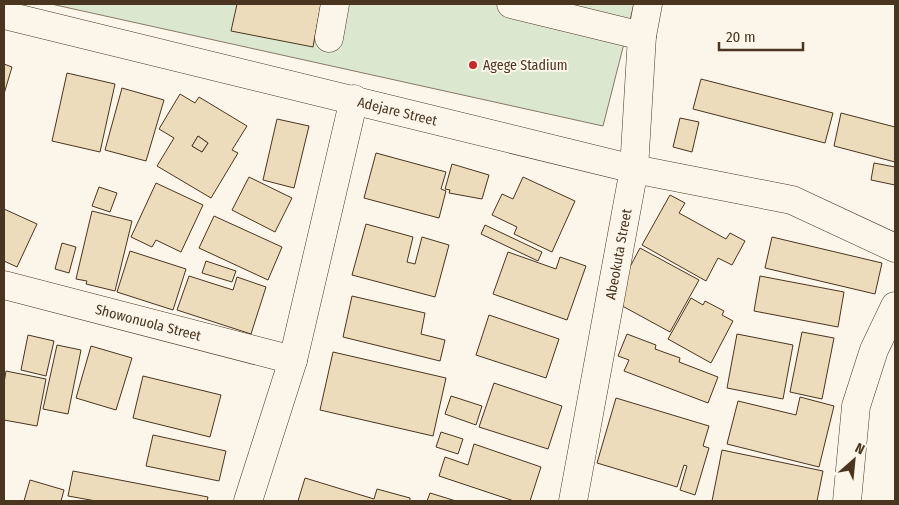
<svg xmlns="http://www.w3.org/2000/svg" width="899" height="505" viewBox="0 0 899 505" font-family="'Fira Sans Condensed',sans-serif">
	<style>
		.green { fill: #dce7d0; stroke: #887966 }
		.building { fill: #ecdcbc; stroke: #4a3520; fill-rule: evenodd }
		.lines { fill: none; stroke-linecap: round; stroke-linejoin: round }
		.minor-casing { stroke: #4a3520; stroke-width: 29 }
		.minor { stroke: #fbf6e9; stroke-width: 28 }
		.poi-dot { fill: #c62828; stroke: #fbf6e9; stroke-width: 2 }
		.labels { text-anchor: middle; stroke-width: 4; stroke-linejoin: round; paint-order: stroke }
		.poi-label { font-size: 14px; fill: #4a3520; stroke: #fbf6e9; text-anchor: start }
		.street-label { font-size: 14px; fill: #4a3520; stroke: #fbf6e9 }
	</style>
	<rect width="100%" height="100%" fill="#fbf6e9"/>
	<polygon class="green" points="51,4 634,4 603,126"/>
	<g class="building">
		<polygon points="237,4 321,4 313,47 231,31"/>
		<polygon points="4,64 12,67 4,94"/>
		<polygon points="67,73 115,84 100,152 52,141"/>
		<polygon points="701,79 833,113 825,143 693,109"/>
		<polygon points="122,88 164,100 146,161 105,150"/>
		<path d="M 180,94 L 195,103 L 199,97 L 247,126 L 232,150 L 238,153 L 211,198 L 157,166 L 174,138 L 159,129 ZM 198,136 L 208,143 L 202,152 L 192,146 Z"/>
		<polygon points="841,113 895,127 895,162 834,146"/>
		<polygon points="680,118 699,122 692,152 673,147"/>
		<polygon points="277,119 309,126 294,188 263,180"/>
		<polygon points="198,136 208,143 202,152 192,146"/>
		<polygon points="376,153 446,172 441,189 446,191 439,218 364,198"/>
		<polygon points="874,163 895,167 895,185 871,180"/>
		<polygon points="452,164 489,175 482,199 449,193 450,190 445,189"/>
		<polygon points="249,177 292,198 275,232 232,210"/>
		<polygon points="523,177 575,201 552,252 514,234 517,227 492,215 502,194 513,199"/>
		<polygon points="156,183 203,205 181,252 156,240 152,247 131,237"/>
		<polygon points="99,187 117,193 110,212 92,206"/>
		<polygon points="670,195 685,203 679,213 726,239 730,233 745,241 732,265 718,258 706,281 642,245"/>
		<polygon points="4,209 37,224 17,267 4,261"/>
		<polygon points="92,211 132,221 115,291 86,284 87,281 76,279"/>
		<polygon points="214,216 282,247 268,280 199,248"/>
		<polygon points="366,224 413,237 407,262 415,264 422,237 449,245 435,297 352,275"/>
		<polygon points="485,225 542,252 538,261 481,234"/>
		<polygon points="772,237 882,263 875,294 765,268"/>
		<polygon points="62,243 76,247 69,273 55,269"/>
		<polygon points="640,248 699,280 670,332 615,302 623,280"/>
		<polygon points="130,251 186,269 173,310 117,292"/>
		<polygon points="508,252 556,269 560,257 586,266 567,320 493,294"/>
		<polygon points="206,261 236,271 232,282 202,273"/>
		<polygon points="189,276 233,290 237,277 266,287 251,334 177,310"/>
		<polygon points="760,276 844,292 838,327 754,311"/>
		<polygon points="352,296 425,313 421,334 445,340 440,361 343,337"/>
		<polygon points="691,298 703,305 705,301 724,311 722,315 733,321 711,363 668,339"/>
		<polygon points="489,315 559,339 546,378 476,355"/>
		<polygon points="802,332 834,338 822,399 790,392"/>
		<polygon points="627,334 656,345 655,349 680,358 679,362 718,377 708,403 624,371 629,360 618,356"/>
		<polygon points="737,334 793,345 783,399 727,388"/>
		<polygon points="28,335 54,341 46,376 21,370"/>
		<polygon points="57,345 81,350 68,414 43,409"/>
		<polygon points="91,346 132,358 116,410 76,398"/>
		<polygon points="333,352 446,378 433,436 320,410"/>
		<polygon points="6,371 46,379 37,426 4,420 4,383"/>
		<polygon points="143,376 221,395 210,437 133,418"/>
		<polygon points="494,383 562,406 548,449 479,427"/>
		<polygon points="451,396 482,406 476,425 445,414"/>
		<polygon points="800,397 834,406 819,467 727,444 738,401 796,415"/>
		<polygon points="616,398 709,426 703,446 709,448 695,495 680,490 687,466 684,465 677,487 597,463"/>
		<polygon points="441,432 463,439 458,454 436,447"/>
		<polygon points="153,435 226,451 219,481 146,466"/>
		<polygon points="474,444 541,467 530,501 514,501 439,476 445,457 468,465"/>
		<polygon points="722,450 823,471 817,501 712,501"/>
		<polygon points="73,471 208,497 207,501 96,501 68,496"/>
		<polygon points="305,478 374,499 377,489 410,498 410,501 298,501"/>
		<polygon points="30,480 64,490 61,501 24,501"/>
		<polygon points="430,493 456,501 427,501"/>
	</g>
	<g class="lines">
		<defs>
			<g id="minor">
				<polyline points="511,4 642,36"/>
				<path id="s1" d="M 4,15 L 634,169 L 792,200 L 895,248"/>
				<polyline points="329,38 335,4"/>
				<path id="s2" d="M 4,285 L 293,360"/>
				<polyline points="248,501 293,360 354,99"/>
				<path id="s3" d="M 573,501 L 634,169 L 642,36 L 648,4"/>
				<polyline points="847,501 856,406 874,350 895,306"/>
			</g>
		</defs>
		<use href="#minor" class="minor-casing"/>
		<use href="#minor" class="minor"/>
	</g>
	<circle class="poi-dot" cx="473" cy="65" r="5"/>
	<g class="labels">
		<g class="poi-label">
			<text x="483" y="70">Agege Stadium</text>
		</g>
		<g class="street-label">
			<text dy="5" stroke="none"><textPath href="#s1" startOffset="405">Adejare Street</textPath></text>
			<text dy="5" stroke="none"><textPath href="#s3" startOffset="251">Abeokuta Street</textPath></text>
			<text dy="5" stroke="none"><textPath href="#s2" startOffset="149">Showonuola Street</textPath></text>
		</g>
	</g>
	<rect width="899" height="505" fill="none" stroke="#4a3520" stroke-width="10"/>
	<g transform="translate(854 460) rotate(27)" stroke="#fbf6e9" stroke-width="4" paint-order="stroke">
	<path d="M0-4L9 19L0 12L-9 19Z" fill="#4a3520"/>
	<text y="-8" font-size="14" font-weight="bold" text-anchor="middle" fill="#4a3520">N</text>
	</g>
	<path d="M719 42v8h84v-8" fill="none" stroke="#4a3520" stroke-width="2.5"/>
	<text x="726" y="42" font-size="15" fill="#4a3520" stroke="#fbf6e9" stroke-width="4" paint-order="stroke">20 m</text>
</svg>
